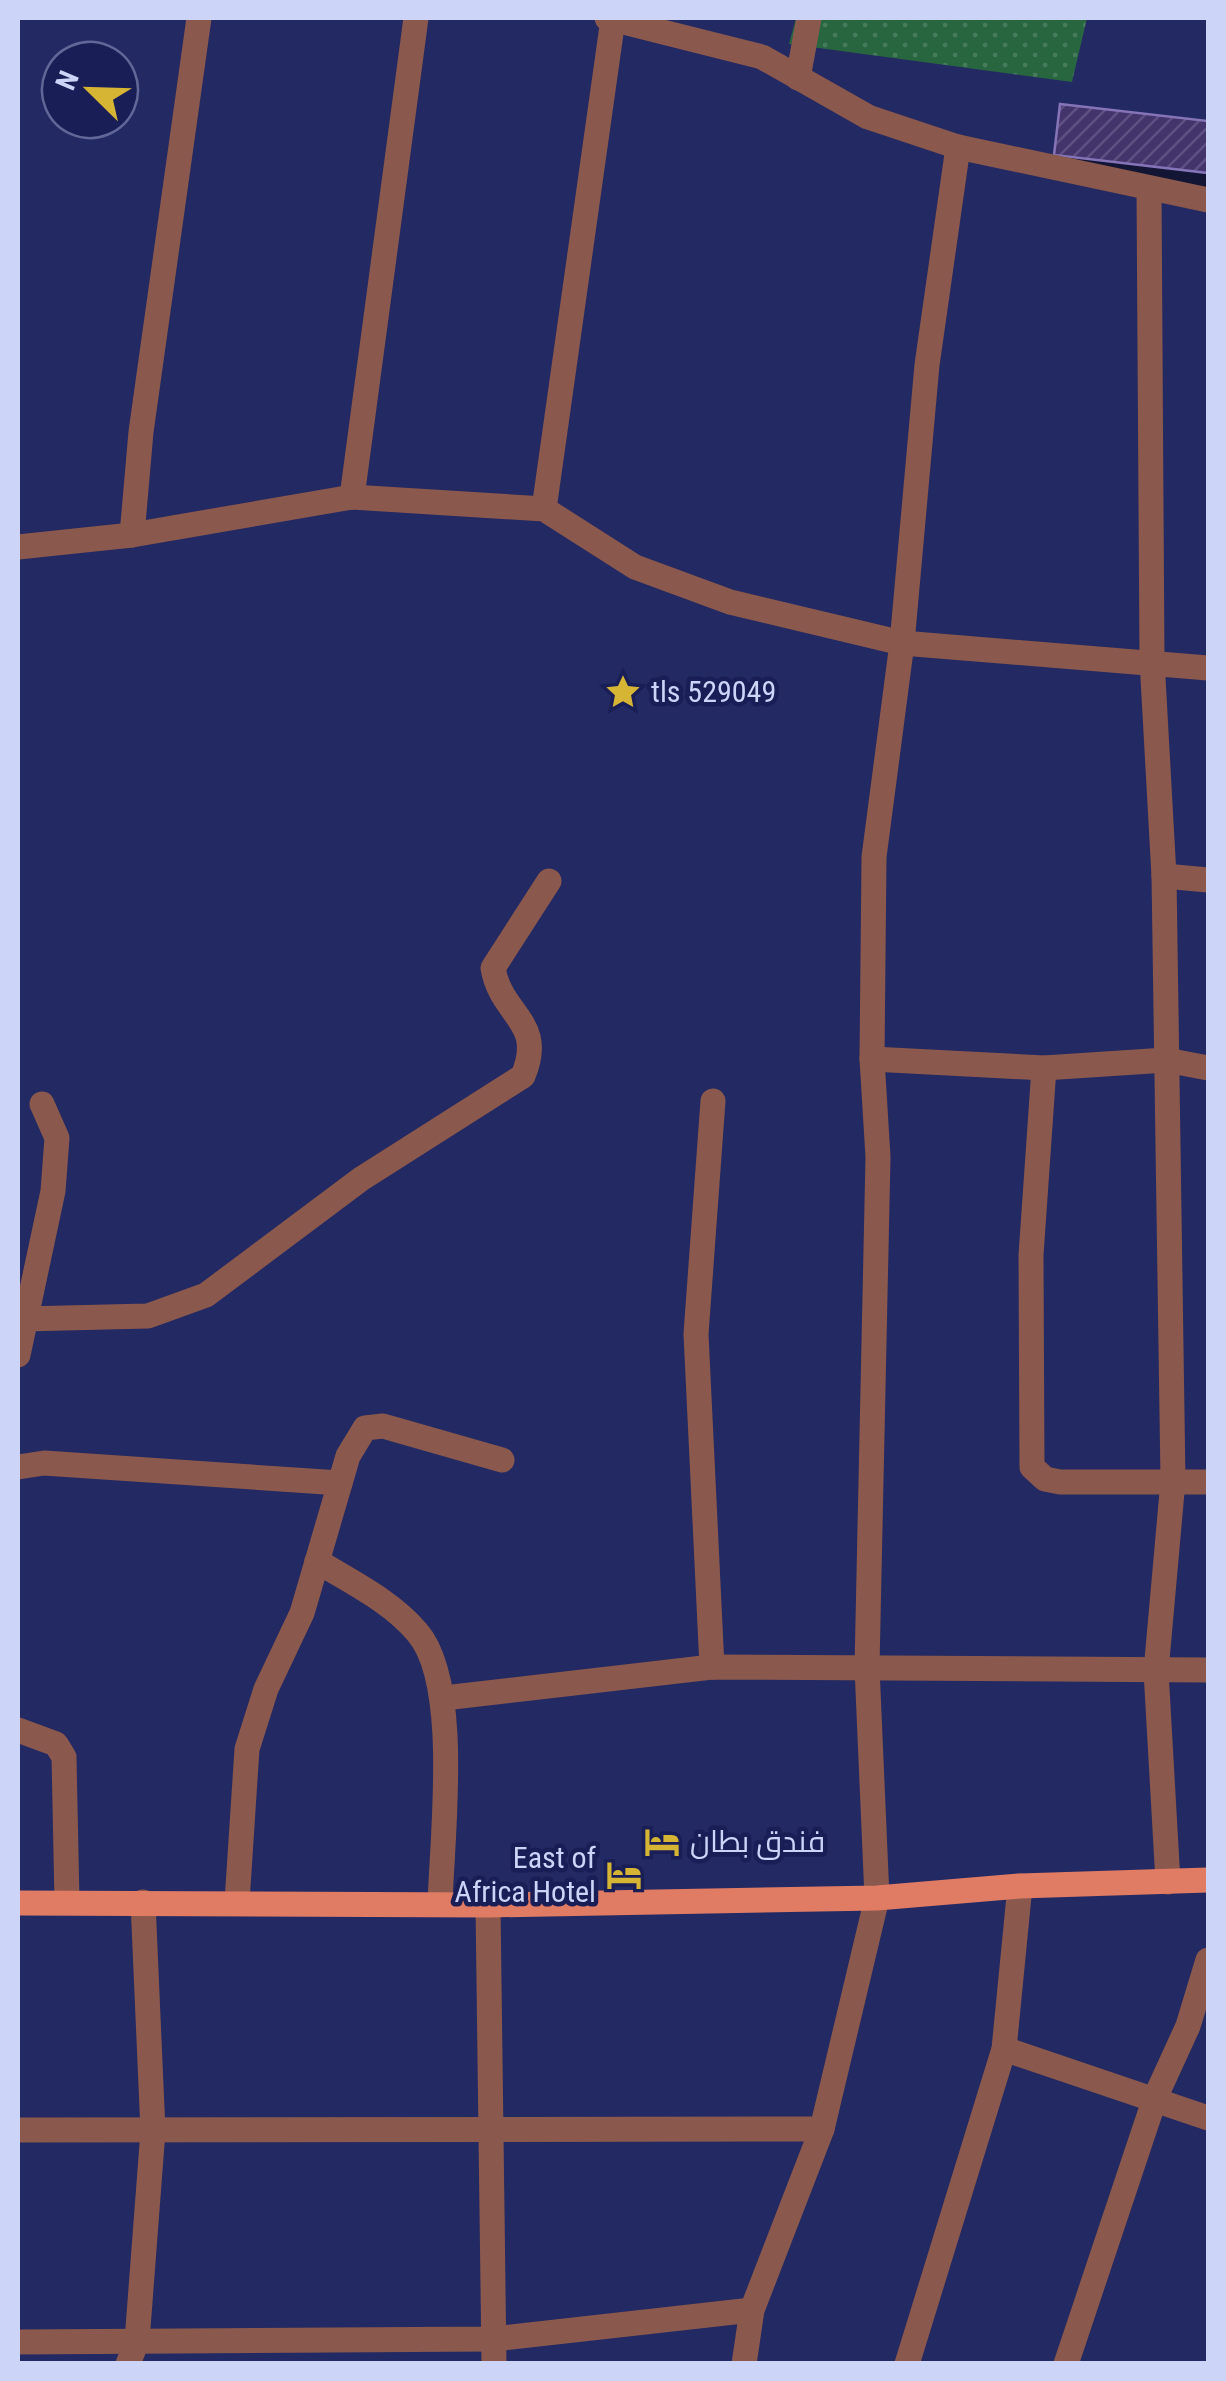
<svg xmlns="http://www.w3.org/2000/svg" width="1226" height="2381" viewBox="0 0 1226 2381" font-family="'Roboto Condensed',Cairo,sans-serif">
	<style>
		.park { fill: url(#park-dots) }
		.shadow { fill: #0007 }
		.building { fill: url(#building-hatch); stroke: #8575b8; stroke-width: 2.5 }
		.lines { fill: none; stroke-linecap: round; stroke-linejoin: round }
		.minor { stroke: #8a584c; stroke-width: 25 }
		.major { stroke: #e07b64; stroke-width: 25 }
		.labels { text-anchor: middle; stroke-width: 9; stroke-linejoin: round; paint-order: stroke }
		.poi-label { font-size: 30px; fill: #ccd5f8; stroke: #1a1e56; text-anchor: start }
	</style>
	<defs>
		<pattern id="park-dots" width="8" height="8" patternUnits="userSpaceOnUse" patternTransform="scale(2.5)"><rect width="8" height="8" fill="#286640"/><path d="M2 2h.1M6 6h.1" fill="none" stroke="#467b5c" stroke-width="1.8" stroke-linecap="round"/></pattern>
		<pattern id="building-hatch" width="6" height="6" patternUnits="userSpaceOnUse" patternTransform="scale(2.5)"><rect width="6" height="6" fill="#44346c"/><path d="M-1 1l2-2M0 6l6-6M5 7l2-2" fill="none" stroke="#5e5082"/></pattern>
	</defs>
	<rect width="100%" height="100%" fill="#232962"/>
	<polygon class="park" points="796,18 1087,18 1072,82 789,44"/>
	<polygon class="shadow" points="1062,107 1208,124 1208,196 1071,180 1056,155"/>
	<polygon class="building" points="1060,104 1208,121 1208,173 1054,155"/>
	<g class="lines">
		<g class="minor">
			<polyline points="607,18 762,57 868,117 958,147 1208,200"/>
			<polyline points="798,78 809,18"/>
			<polyline points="1149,190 1152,660 1164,876 1173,1481 1156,1671 1168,1882"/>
			<polyline points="352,497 416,18"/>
			<polyline points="544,509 613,19"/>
			<polyline points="132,535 141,432 199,18"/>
			<polyline points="18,547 132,535 352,497 544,509 635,567 730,602 902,643 1208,668"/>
			<polyline points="1164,876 1208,880"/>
			<polyline points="872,1059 1044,1068 1166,1060 1208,1068"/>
			<polyline points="1044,1068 1031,1255 1032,1467 1045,1479 1060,1482 1208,1482"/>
			<path d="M 23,1319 L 148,1316 L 206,1295 L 361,1179 L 523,1076 C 546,1021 501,1016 493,968 L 549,881"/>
			<polyline points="18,1355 53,1191 57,1138 42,1104"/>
			<polyline points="18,1467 44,1463 340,1483"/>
			<path d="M 317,1561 C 351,1582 391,1601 417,1632 C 461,1682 442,1836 440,1904"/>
			<polyline points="712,1667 696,1334 713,1101"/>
			<polyline points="444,1698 712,1667 1208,1670"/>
			<polyline points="18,1730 56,1744 64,1757 67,1902"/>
			<polyline points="237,1902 247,1749 266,1689 302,1613 348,1456 365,1428 383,1426 502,1460"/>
			<polyline points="488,1905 494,2364"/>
			<polyline points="1004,2049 1208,2118"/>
			<polyline points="18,2130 822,2129"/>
			<polyline points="18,2342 493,2339 752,2310"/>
			<polyline points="128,2364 137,2341 153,2131 143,1902"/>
			<polyline points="744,2364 752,2310 822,2129 877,1898 867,1667 878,1157 872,1059 874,857 902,643 927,365 958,147"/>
			<polyline points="907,2364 1004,2049 1020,1886"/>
			<polyline points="1066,2364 1155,2098 1188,2026 1208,1960"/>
		</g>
		<polyline class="major" points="18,1903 488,1905 877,1898 1020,1886 1208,1880"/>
	</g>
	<defs>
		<symbol id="sight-bare" viewBox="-9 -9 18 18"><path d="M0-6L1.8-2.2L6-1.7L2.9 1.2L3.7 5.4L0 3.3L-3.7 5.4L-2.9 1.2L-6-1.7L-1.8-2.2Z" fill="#d6b534" stroke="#1a1e56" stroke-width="2.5" paint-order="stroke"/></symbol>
		<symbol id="hotel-bare" viewBox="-9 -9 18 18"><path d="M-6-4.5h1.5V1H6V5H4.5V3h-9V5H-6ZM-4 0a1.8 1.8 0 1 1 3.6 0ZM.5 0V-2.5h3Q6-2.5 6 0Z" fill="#d6b534" stroke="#1a1e56" stroke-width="2.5" paint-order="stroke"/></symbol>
	</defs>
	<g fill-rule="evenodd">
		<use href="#sight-bare" x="598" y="667" width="50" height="50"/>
		<use href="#hotel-bare" x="637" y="1817" width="50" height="50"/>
		<use href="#hotel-bare" x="599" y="1850" width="50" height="50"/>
	</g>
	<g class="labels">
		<g class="poi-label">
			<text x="651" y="702">tls 529049</text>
			<text x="690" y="1852">فندق بطان</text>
			<text x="596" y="1868" text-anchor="end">East of<tspan x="596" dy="34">Africa Hotel</tspan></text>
		</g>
	</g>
	<rect width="1226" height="2381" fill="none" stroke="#ccd5f8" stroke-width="40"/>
	<g transform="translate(90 90) rotate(293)"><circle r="48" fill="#1a1e56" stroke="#616797" stroke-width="2.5"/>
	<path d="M0-8L18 38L0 25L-18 38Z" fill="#d6b534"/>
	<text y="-15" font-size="28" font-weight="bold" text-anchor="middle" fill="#ccd5f8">N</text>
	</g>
</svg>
